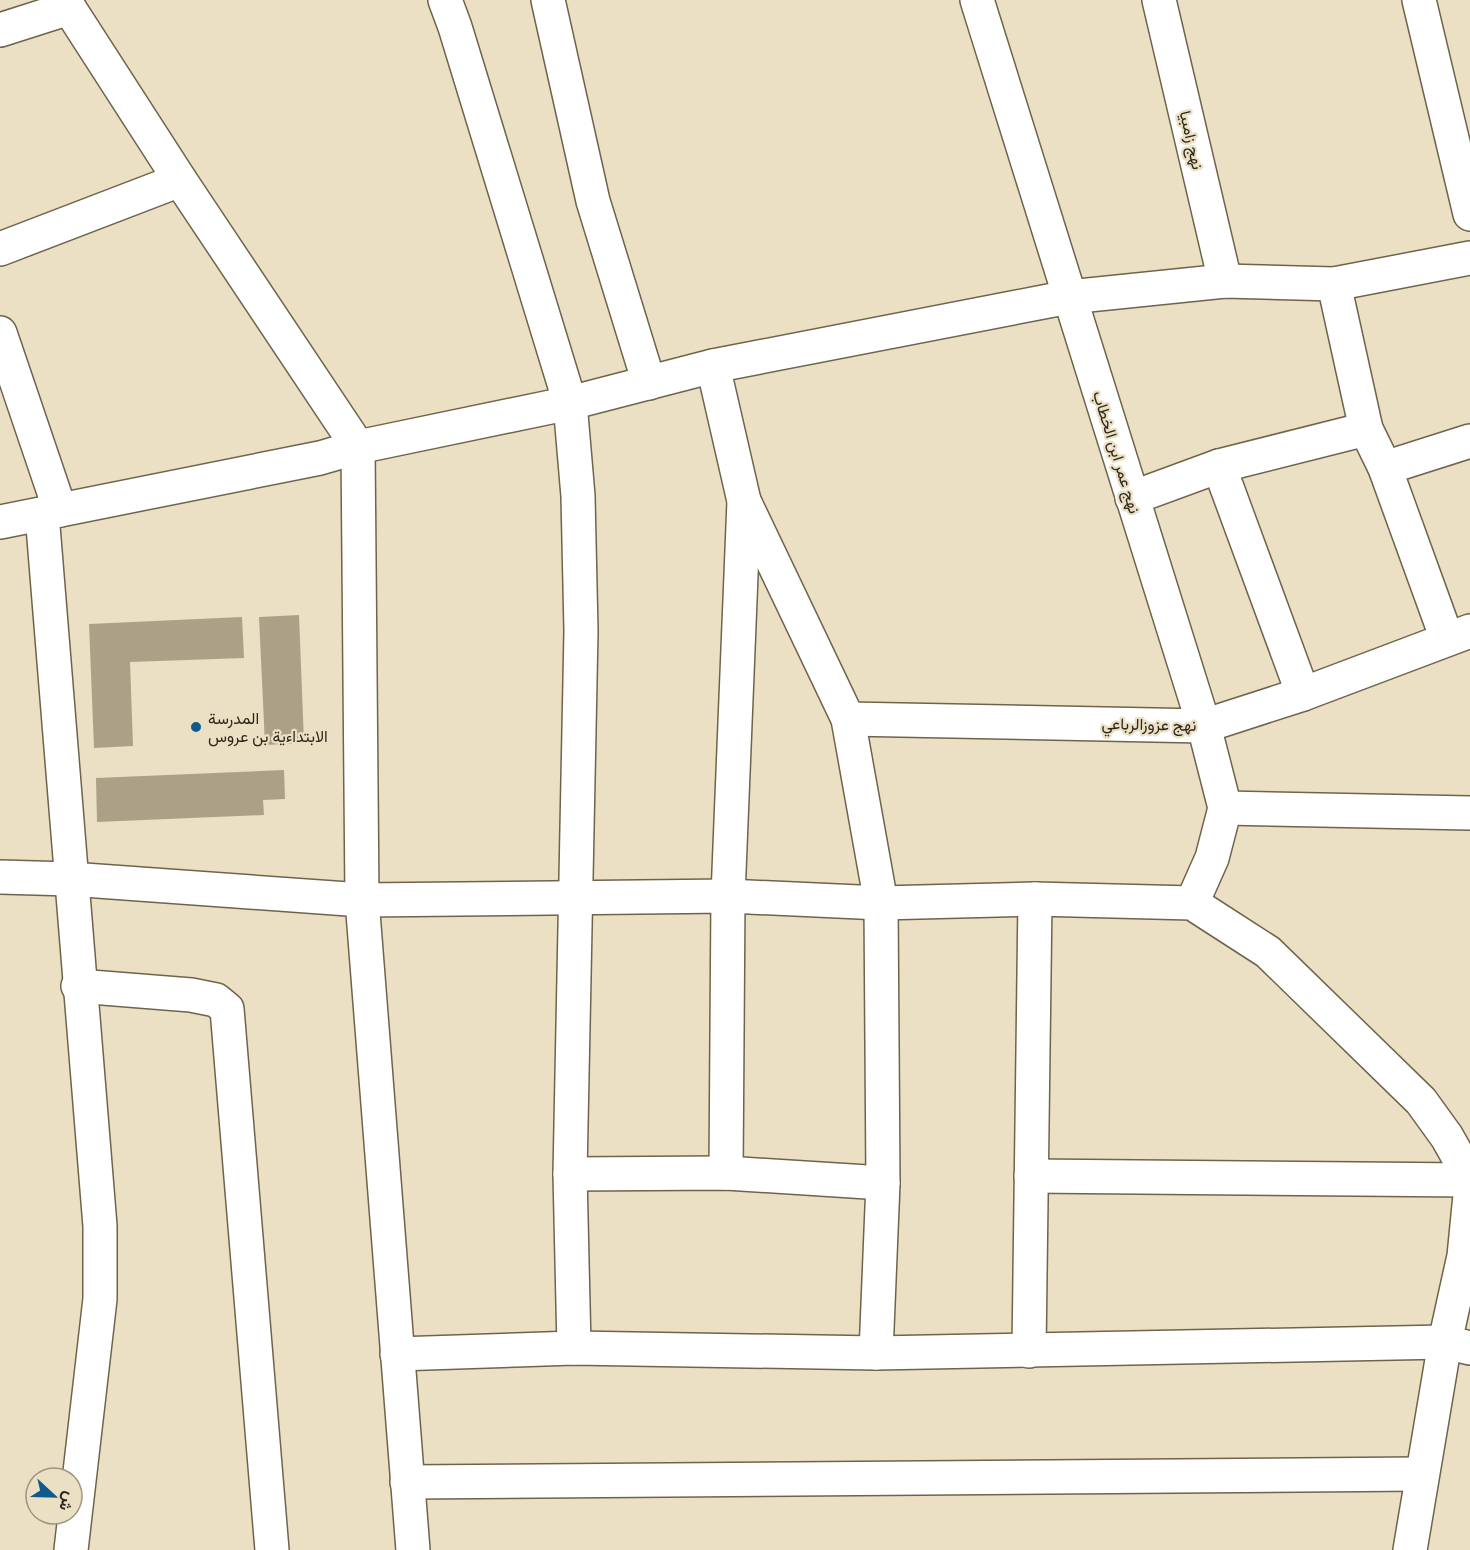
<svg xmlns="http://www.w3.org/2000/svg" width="1470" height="1550" viewBox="0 0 1470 1550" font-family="Figtree,Vazirmatn,sans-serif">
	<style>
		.building { fill: #aca187 }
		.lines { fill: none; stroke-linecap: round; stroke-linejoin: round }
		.street-casing { stroke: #6e644c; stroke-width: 36 }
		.secondary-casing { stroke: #6e644c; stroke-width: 36 }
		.street { stroke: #fff; stroke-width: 33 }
		.secondary { stroke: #fff; stroke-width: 33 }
		.poi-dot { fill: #0f5a8d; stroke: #ebdfc4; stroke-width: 2 }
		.labels { text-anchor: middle; stroke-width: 4.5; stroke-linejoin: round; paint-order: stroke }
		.street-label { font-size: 16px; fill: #2c271d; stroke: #ebdfc4 }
		.poi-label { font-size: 16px; fill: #2c271d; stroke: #ebdfc4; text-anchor: start }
	</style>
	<rect width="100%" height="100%" fill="#ebdfc4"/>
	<g class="building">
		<polygon points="299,615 304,743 265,745 259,617"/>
		<polygon points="242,617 244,658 130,662 133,746 94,748 89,624"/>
		<polygon points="284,770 285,799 263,800 264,815 97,822 96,778"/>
	</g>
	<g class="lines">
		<defs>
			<g id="street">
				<polyline points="64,0 180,180 358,447 362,900 728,896 881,903 1035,899 1192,903 1268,952 1421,1101 1447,1137 1470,1178"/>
				<polyline points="445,0 455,27 570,403 578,496 581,631 570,1174 574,1348"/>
				<polyline points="548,0 593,201 649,383"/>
				<polyline points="977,0 1204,726 1225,808 1212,858 1192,903"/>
				<polyline points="1159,0 1225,281"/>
				<polyline points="1419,0 1470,214"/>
				<polyline points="0,30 69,8"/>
				<polyline points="0,249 180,180"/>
				<polyline points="1334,284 1366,429 1385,468 1447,639"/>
				<polyline points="0,333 60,510"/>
				<polyline points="713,366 744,501 728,896 726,1173"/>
				<polyline points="1219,466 1303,694"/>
				<polyline points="1385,468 1470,441"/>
				<polyline points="1132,498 1219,466 1366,429"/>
				<polyline points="744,501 848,719 881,903 883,1183 876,1353"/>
				<polyline points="42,514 100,1226 100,1299 71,1550"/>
				<polyline points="0,522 320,458 358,447 570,403 713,366 1069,297 1225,281 1334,284 1470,258"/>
				<polyline points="848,719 1204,726 1303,694 1470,631"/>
				<polyline points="1225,808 1470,813"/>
				<polyline points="78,986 191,995 216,1000 227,1009 272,1550"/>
				<polyline points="570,1174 726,1173 883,1183"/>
				<polyline points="1031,1176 1470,1180"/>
				<polyline points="1029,1351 1035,899"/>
				<polyline points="397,1354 574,1348 876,1353 1445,1342 1470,1348"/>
				<polyline points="407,1482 1421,1474"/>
				<polyline points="1410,1550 1445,1342 1464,1256 1470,1195"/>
			</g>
			<polyline id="secondary" points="0,877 70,879 362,900 413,1550"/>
		</defs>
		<use href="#street" class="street-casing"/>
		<use href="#secondary" class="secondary-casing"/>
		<use href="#street" class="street"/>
		<use href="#secondary" class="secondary"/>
	</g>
	<circle class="poi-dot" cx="196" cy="727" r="6"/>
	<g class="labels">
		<g class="street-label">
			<text transform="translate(1192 140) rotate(77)" y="6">نهج زامبيا</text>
			<text transform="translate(1117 452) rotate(73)" y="6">نهج عمر ابن الخطاب</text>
			<text transform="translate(1149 724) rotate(1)" y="6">نهج عزوزالرباعي</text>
		</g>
		<g class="poi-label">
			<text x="208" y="724">المدرسة<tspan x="208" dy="18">الابتداءية بن عروس</tspan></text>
		</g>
	</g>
	<g transform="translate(54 1496) rotate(112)"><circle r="28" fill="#ebdfc4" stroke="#9f9581" stroke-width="1.5"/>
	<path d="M0-4.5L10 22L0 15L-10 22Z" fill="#0f5a8d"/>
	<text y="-9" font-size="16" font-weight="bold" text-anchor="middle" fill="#2c271d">ش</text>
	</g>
</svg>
